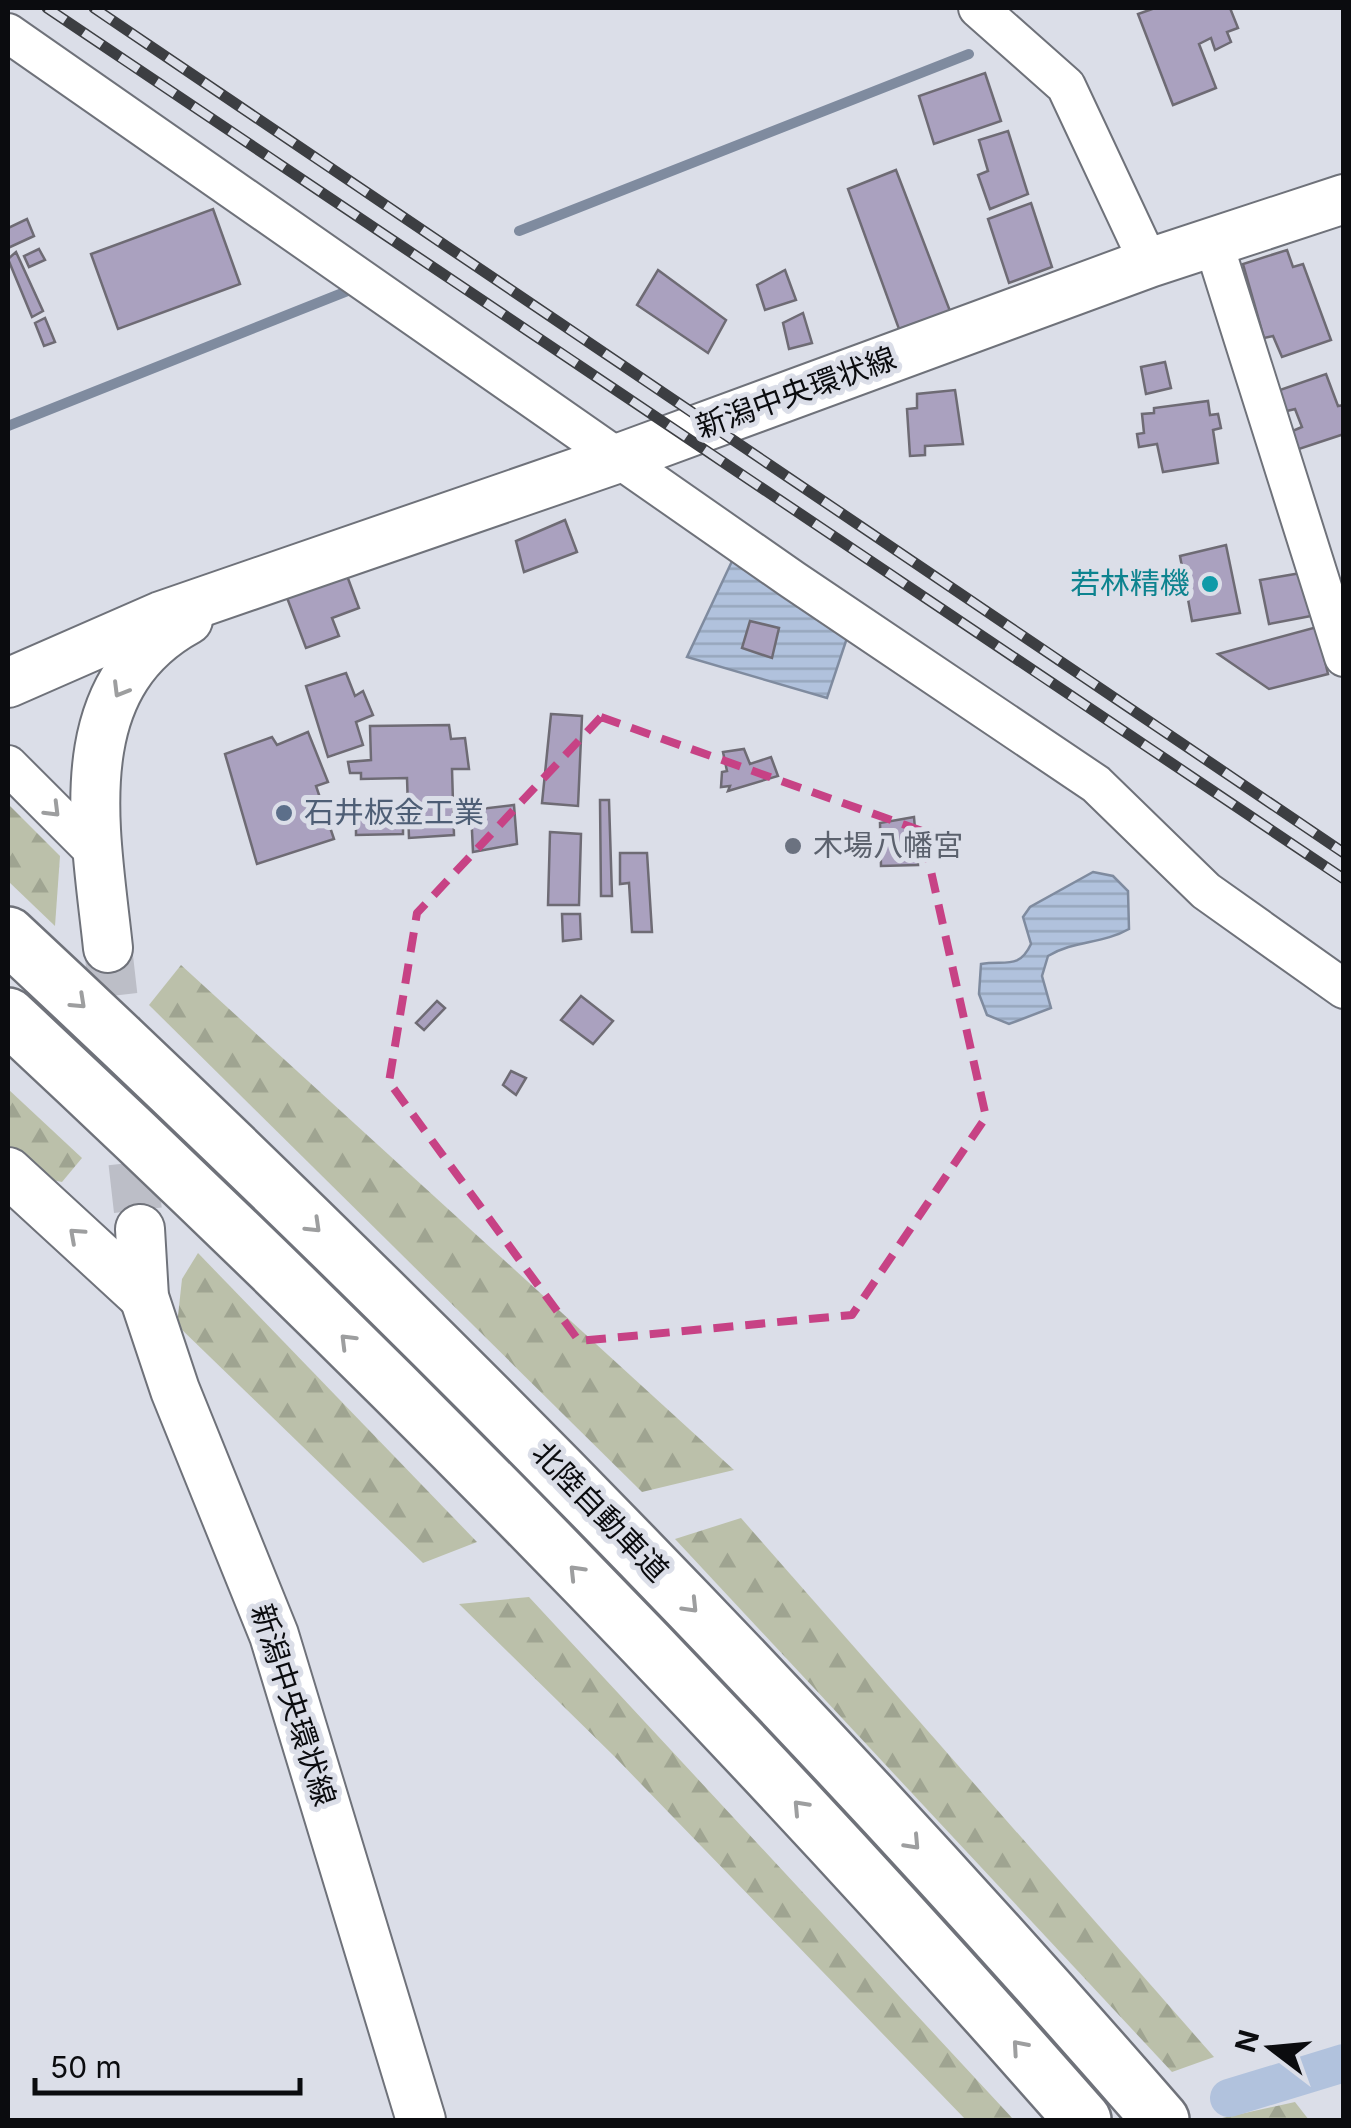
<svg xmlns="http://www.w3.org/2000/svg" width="1351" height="2128" viewBox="0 0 1351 2128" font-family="Inter,'Noto Sans JP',sans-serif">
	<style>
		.forest { fill: url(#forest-firs) }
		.water { fill: url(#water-rules); stroke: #7f8b9f; stroke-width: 2.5 }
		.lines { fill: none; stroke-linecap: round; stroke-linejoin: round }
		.stream { stroke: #7f8b9f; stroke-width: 10 }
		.canal { stroke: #b1c2dd; stroke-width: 38 }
		.building { fill: #aaa1bf; stroke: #6e6b74; stroke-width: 2.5 }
		.major-tunnel { stroke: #bcbec7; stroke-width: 48; stroke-dasharray: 48 24; stroke-linecap: butt }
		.minor-casing { stroke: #6f727a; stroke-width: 42 }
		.major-casing { stroke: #6f727a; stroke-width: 52 }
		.highway-casing { stroke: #6f727a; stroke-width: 60 }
		.minor { stroke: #fff; stroke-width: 38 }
		.major { stroke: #fff; stroke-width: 48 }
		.highway { stroke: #fff; stroke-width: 55 }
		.rail-casing { stroke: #3c3e42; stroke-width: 11 }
		.rail { stroke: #dbdee8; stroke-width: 8; stroke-dasharray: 22; stroke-linecap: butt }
		.oneway { stroke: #9d9e9f }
		.marked { fill: none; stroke: #c74285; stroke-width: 8; stroke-dasharray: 20 12; stroke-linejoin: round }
		.culture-dot { fill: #0f9aa8; stroke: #dbdee8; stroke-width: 4 }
		.service-dot { fill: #5c6f8a; stroke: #dbdee8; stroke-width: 4 }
		.worship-dot { fill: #6b7280; stroke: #dbdee8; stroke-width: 4 }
		.labels { text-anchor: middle; stroke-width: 10; stroke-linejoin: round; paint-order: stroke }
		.street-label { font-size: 30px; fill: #0b0c0f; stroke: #dbdee8 }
		.culture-label { font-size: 30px; fill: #0d838f; stroke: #dbdee8; text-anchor: end }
		.service-label { font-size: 30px; fill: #4e5e75; stroke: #dbdee8; text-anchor: start }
		.worship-label { font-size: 30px; fill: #5b616d; stroke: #dbdee8; text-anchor: start }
	</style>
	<defs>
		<pattern id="forest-firs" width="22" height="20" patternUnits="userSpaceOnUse" patternTransform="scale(2.5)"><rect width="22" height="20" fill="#bbc0aa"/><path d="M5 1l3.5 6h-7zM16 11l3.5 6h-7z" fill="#9fa491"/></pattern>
		<pattern id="water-rules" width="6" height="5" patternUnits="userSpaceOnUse" patternTransform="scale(2.5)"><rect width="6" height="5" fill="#b1c2dd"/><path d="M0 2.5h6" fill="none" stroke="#97a6bc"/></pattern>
	</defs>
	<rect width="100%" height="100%" fill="#dbdee8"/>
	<g class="forest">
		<polygon points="8,804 60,856 55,926 8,881"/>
		<polygon points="181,965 734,1470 642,1492 149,1005"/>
		<polygon points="8,1089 82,1158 62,1182 36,1177 8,1150"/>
		<polygon points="198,1253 477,1542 423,1563 177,1325 182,1279"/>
		<polygon points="741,1518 1214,2057 1172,2072 675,1539"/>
		<polygon points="529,1597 1014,2120 966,2120 614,1756 459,1604"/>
		<polygon points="1295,2102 1309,2120 1213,2120"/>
	</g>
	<g class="water">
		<polygon points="733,559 847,638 827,698 687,657"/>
		<path d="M 1093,872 L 1113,876 L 1128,891 L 1129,929 C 1103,944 1074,940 1048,956 L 1042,976 L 1051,1008 L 1009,1024 L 987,1015 L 979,994 L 981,964 C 1005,960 1019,970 1031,944 L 1023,917 L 1030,907 Z"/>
	</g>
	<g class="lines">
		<g class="stream">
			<polyline points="519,231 969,54"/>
			<polyline points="8,426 355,288"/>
		</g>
		<polyline class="canal" points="1229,2098 1344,2063"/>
	</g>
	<g class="building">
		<polygon points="1155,8 1230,8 1238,28 1227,32 1231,42 1215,50 1211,38 1199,44 1216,88 1173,105 1138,14"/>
		<polygon points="985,73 1001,121 934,144 919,96"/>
		<polygon points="1008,131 1028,194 990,209 978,175 988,171 979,140"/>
		<polygon points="896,170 950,311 899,329 848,189"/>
		<polygon points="1031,203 1052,267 1009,283 988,219"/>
		<polygon points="213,209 240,284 118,329 91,254"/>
		<polygon points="27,219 34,236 8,248 8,228"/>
		<polygon points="39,249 45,260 29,267 24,256"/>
		<polygon points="1287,250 1293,267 1303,264 1331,340 1282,357 1273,336 1264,338 1243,264"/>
		<polygon points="16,252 43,311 32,317 8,259"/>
		<polygon points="658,270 726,320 708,353 637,305"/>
		<polygon points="785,270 796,300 765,310 757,285"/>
		<polygon points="803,313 812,343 789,349 783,323"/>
		<polygon points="45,318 55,342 44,346 35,323"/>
		<polygon points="1165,362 1171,388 1146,394 1141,367"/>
		<polygon points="1326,374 1338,406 1344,405 1344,434 1296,450 1290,432 1302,427 1295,409 1283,412 1277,391"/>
		<polygon points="955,390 963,444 925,446 925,455 910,456 907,409 917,408 917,394"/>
		<polygon points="1208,401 1210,415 1218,414 1221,428 1213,430 1218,463 1163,472 1157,444 1139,447 1137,434 1144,433 1142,414 1154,413 1154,408"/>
		<polygon points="565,520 577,552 524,572 516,541"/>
		<polygon points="1226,545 1240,613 1192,621 1180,556"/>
		<polygon points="346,573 359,608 332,618 339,636 306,648 286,595"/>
		<polygon points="1301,573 1311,616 1269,624 1260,580"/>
		<polygon points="750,621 779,628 772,658 742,648"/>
		<polygon points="1317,627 1328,674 1269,689 1218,654"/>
		<polygon points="346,673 355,696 363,691 373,715 356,722 363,745 328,757 306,686"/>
		<polygon points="551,714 582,716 578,806 542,803"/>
		<polygon points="449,725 451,739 465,738 469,769 452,769 454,835 409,838 407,778 361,779 361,773 350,773 348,762 371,760 370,726"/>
		<polygon points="308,732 328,782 316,786 334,839 257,864 225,754 272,737 277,745"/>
		<polygon points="744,749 750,764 771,757 778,776 728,791 730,786 721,787 722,772 727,771 723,752"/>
		<polygon points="600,800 609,800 612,896 601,896"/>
		<polygon points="356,805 403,807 403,834 356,835"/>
		<polygon points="514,805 517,844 473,852 471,810"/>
		<polygon points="914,817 918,865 881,866 880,823"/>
		<polygon points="550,832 581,834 579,905 548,905"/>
		<polygon points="620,853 647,853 652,932 632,932 629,883 620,884"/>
		<polygon points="562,914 580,914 581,939 563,941"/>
		<polygon points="581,996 613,1021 593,1044 561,1020"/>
		<polygon points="437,1001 445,1008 424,1030 416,1023"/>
		<polygon points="511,1071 526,1078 516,1095 503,1085"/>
	</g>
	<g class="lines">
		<polyline class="major-tunnel" points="108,948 140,1229"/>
		<defs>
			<g id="minor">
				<polyline points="978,8 1066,86 1149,263"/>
				<polyline points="8,33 793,580 1096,784 1206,891 1344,989"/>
				<polyline points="1214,245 1344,657"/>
				<polyline points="8,765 98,855"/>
			</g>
			<g id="major">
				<polyline points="8,683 161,616 622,457 1149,263 1344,199"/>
				<path d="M 108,948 C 96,833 64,688 188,620"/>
				<polyline points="8,1172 144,1297"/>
				<polyline points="140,1229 144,1297 175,1390 274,1635 421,2120"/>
			</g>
			<g id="highway">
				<path d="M 8,935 C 411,1311 799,1704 1161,2120"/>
				<path d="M 8,1016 C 384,1366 744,1734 1083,2120"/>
			</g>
		</defs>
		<use href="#minor" class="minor-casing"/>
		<use href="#major" class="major-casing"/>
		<use href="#highway" class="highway-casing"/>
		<use href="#minor" class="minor"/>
		<use href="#major" class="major"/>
		<use href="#highway" class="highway"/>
		<defs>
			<g id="rail">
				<polyline points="47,8 1344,879"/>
				<polyline points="94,8 1344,853"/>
			</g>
		</defs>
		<use href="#rail" class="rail-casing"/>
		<use href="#rail" class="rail"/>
	</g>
	<defs><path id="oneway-chevron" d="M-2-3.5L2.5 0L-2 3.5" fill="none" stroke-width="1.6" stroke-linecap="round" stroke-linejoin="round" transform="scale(2.5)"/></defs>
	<g class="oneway">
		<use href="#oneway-chevron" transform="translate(120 690) rotate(121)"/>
		<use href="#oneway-chevron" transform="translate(53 810) rotate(45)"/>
		<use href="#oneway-chevron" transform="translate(79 1002) rotate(43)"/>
		<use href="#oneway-chevron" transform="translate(314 1226) rotate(44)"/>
		<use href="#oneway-chevron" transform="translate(76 1235) rotate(-138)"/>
		<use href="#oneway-chevron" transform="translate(347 1341) rotate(-135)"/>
		<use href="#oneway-chevron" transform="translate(576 1572) rotate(-134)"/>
		<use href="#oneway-chevron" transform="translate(691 1606) rotate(46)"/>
		<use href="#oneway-chevron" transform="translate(800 1807) rotate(-133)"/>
		<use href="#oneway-chevron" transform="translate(913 1843) rotate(47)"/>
		<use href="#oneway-chevron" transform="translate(1019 2047) rotate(-131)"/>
	</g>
	<path class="marked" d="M 601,717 L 922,831 L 986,1117 L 852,1315 L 579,1341 L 389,1082 L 417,913 Z"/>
	<circle class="culture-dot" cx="1210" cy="584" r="10"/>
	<circle class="service-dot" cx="284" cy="813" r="10"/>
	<circle class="worship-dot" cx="793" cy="846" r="10"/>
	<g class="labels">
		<g class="street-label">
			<text transform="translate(796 393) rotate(-20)" y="10">新潟中央環状線</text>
			<text transform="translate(600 1512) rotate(46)" y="10">北陸自動車道</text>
			<text transform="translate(293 1705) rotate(72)" y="10">新潟中央環状線</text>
		</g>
		<g class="culture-label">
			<text x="1190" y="594">若林精機</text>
		</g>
		<g class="service-label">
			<text x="304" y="823">石井板金工業</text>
		</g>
		<g class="worship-label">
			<text x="813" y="856">木場八幡宮</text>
		</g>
	</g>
	<rect width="1351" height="2128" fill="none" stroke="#0b0c0f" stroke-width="20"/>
	<g transform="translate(1271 2048) rotate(286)" stroke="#dbdee8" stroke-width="8" paint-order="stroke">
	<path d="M0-8L18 38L0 25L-18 38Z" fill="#0b0c0f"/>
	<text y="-15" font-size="28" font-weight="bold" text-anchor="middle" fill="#0b0c0f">N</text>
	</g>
	<path d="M35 2078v15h265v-15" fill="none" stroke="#0b0c0f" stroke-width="5"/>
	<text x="50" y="2078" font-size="30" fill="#0b0c0f" stroke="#dbdee8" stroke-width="8" paint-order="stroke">50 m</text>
</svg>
